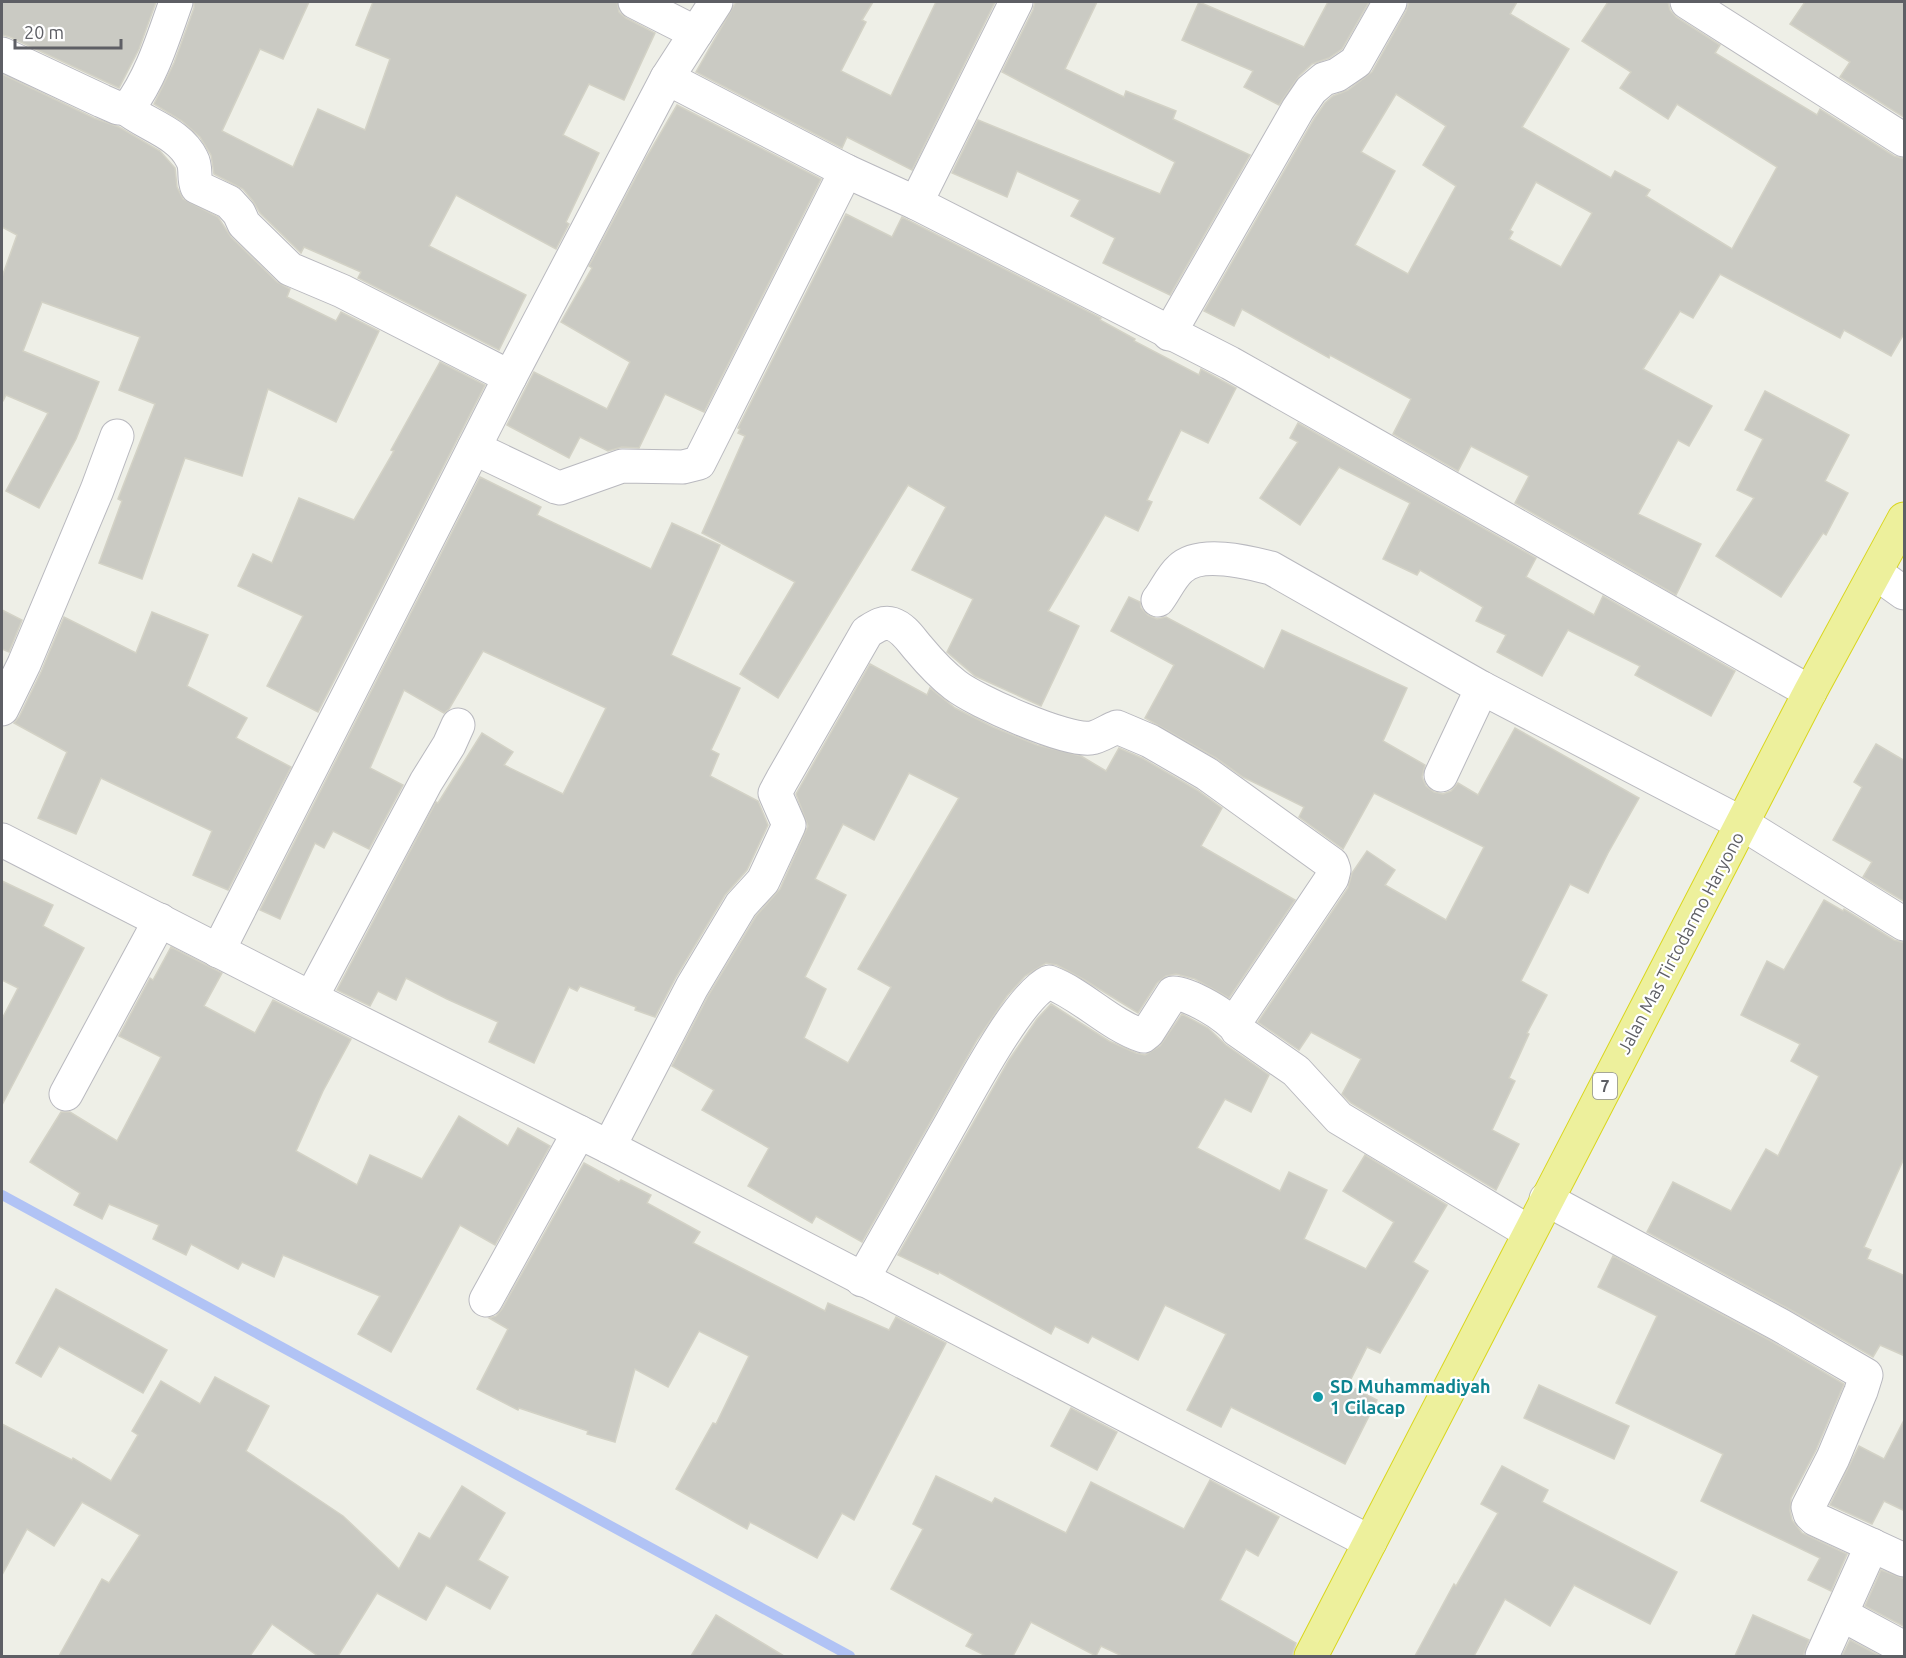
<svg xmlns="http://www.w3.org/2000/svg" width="1906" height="1658" viewBox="0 0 1906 1658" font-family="Ubuntu,sans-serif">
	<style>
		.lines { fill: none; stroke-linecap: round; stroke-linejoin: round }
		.stream { stroke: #b1c3f5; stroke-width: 10 }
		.building { fill: #cacac3; stroke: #d3d2c6; stroke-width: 1.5; fill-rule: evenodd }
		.minor-casing { stroke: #b9b9bf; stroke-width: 35 }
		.highway-casing { stroke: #d9d61d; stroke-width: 35 }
		.minor { stroke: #fff; stroke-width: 33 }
		.highway { stroke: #edf09c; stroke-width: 33 }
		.culture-dot { fill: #0f9aa8; stroke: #fff; stroke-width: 2 }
		.labels { text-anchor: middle; stroke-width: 4.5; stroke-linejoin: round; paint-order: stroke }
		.shield { fill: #fff; stroke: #8e8f93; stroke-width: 1.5 }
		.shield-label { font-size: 16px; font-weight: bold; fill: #5e5f65 }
		.street-label { font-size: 18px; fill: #5e5f65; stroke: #fff }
		.culture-label { font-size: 18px; font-weight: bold; fill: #0d838f; stroke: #fff; text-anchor: start }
	</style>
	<rect width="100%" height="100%" fill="#eeefe7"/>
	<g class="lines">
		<polyline class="stream" points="2,1195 850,1656"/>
	</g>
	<g class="building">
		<polygon points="2,2 156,2 139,49 119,88 10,37 2,35"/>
		<polygon points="194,2 309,2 283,59 260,49 222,131 293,167 318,109 365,130 390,59 356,45 373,2 617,2 619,12 626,18 655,33 624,100 589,84 563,135 599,153 566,222 569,224 556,249 456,195 429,246 526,295 499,350 358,278 361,272 304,247 301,253 260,213 253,201 243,189 214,174 211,155 200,137 182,121 154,104 174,63 194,8"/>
		<polygon points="736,2 873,2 862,20 866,22 841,71 891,96 936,2 995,2 912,170 847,137 842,148 696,72"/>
		<polygon points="1035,2 1097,2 1065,69 1124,97 1126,91 1176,111 1173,119 1250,155 1170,295 1103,263 1115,238 1071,216 1080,200 1017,171 1007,197 952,173 978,120 1160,194 1175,162 1002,72 1033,10"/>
		<polygon points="1199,2 1304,47 1328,2 1369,2 1342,49 1329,58 1312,64 1299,76 1279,105 1244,87 1253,71 1182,40"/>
		<path d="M 1409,2 L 1517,2 L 1510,14 L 1569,49 L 1522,127 L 1611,178 L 1615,171 L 1650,190 L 1646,196 L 1732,249 L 1777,167 L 1677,104 L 1668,119 L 1620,88 L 1631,72 L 1582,41 L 1608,2 L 1668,2 L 1670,10 L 1676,17 L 1720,45 L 1715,53 L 1817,115 L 1820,109 L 1894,156 L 1905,159 L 1905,332 L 1891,356 L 1844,330 L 1840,338 L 1720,274 L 1693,318 L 1680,311 L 1643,369 L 1712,406 L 1689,446 L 1678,440 L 1638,514 L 1701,544 L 1676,595 L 1515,503 L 1529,476 L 1471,446 L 1458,471 L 1393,434 L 1411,399 L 1330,355 L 1329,358 L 1242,309 L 1234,326 L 1204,311 L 1314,119 L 1325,103 L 1333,96 L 1348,90 L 1372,72 L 1406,11 ZM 1396,94 L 1446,126 L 1423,165 L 1456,186 L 1408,274 L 1355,245 L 1395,171 L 1361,152 ZM 1536,182 L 1592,213 L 1561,267 L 1509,239 L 1513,232 L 1510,230 Z"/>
		<polygon points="1805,2 1905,2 1905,118 1840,77 1850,62 1790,24"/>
		<polygon points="2,74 94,118 119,127 160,151 175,168 177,187 183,199 218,217 231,237 277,282 290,289 287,297 336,321 341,312 379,331 336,422 268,389 242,476 185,458 142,579 99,563 122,501 118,499 155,404 119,390 140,337 42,302 23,351 99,382 76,439 39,508 6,491 48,413 6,395 3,401 2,401 2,277 17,235 2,227"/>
		<polygon points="677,105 821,179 704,412 665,394 639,448 622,447 608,451 580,437 569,458 507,425 534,372 607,409 630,362 561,322 592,268 589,266 646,158"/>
		<polygon points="846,214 892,237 902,217 1101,318 1100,320 1135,339 1134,341 1199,375 1201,369 1236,388 1208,443 1181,430 1147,500 1152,502 1138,531 1105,515 1048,611 1079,626 1041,706 975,676 947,652 973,599 912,570 946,507 908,485 778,698 740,674 795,582 702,533 745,436 738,433 740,429 738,428"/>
		<polygon points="440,362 485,385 318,712 267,686 303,616 238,586 253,554 272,563 299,498 354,520 394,451 391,450"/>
		<polygon points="1765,391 1849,435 1825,481 1848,493 1826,535 1823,533 1781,597 1716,556 1754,498 1737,490 1763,439 1745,430"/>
		<polygon points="1298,423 1536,558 1526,577 1594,615 1603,596 1735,671 1711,716 1635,675 1640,666 1568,630 1542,676 1497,652 1506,635 1476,621 1483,607 1420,570 1417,575 1383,559 1410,503 1339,467 1300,525 1260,498 1298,442 1290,438"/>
		<polygon points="480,477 541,507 537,515 651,569 672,523 720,545 671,655 740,688 711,750 719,754 710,776 758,801 768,825 747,870 725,895 676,977 655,1017 635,1010 636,1007 580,986 577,991 569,987 534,1063 489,1042 498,1022 447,999 406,978 396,1000 378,991 370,1006 337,990 436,802 438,803 482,733 513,752 504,765 563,794 606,708 483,651 449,709 444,713 404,690 370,768 403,785 369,849 333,831 324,848 315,843 280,919 260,910"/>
		<polygon points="1129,597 1140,602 1141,608 1148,615 1157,619 1166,617 1264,669 1282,630 1407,688 1383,741 1425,765 1422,777 1426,786 1434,792 1443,794 1451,791 1458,783 1478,795 1515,728 1639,798 1608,853 1588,893 1570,884 1521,981 1547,995 1527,1033 1529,1034 1509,1078 1515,1081 1492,1130 1519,1144 1496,1190 1351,1103 1342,1094 1361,1059 1311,1032 1299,1050 1258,1022 1348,888 1352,873 1367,851 1395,870 1385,885 1446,920 1484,847 1374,793 1343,849 1299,817 1304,807 1243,777 1216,758 1145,718 1174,665 1111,631"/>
		<polygon points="2,610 22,620 9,652 2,649"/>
		<polygon points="152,612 208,635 187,686 247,718 236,738 291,767 228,890 193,875 212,831 101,778 76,834 38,818 67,752 14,723 19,717 41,672 64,617 136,653"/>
		<path d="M 870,664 L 927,695 L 930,688 L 955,708 L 993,727 L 1037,745 L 1081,756 L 1106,771 L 1119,748 L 1142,758 L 1197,790 L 1222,808 L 1201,846 L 1295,900 L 1229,998 L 1195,979 L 1176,974 L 1166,976 L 1157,983 L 1138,1013 L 1083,979 L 1057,965 L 1046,963 L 1025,976 L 1007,996 L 977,1040 L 862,1242 L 816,1216 L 812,1223 L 748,1186 L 769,1148 L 702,1110 L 714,1090 L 672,1066 L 708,996 L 756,916 L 780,889 L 808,826 L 796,794 ZM 909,773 L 959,798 L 858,969 L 891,987 L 848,1063 L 804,1038 L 826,989 L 805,977 L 846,895 L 815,879 L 843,824 L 874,840 Z"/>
		<polygon points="1876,744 1905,761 1905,902 1863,877 1872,862 1833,840 1862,787 1854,782"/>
		<polygon points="2,881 53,905 43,926 84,948 2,1105 2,1019 18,988 2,980"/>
		<polygon points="1824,900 1843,911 1844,909 1894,940 1905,943 1905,1156 1864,1247 1871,1250 1867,1259 1905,1276 1905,1356 1880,1345 1873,1357 1789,1309 1647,1232 1673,1182 1731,1211 1766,1149 1778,1156 1819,1076 1791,1061 1800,1044 1741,1015 1767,961 1784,970"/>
		<polygon points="171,947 222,973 204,1006 255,1033 273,1000 351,1039 323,1091 296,1151 357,1185 370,1155 422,1179 459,1116 508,1146 518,1128 550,1146 495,1245 460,1225 391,1352 358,1334 380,1296 283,1255 274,1277 242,1262 238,1269 191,1244 186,1255 153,1239 159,1225 109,1204 102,1219 74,1205 80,1193 30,1162 61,1112 70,1112 117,1141 161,1057 119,1036 150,978 153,980"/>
		<polygon points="1051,1004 1109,1041 1136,1053 1145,1055 1160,1046 1182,1014 1208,1028 1226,1045 1269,1075 1251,1112 1225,1099 1197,1148 1280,1191 1289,1172 1327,1190 1304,1239 1366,1269 1394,1222 1343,1191 1365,1155 1447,1205 1413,1262 1428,1271 1380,1353 1367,1347 1348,1385 1377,1400 1345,1464 1231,1407 1221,1427 1187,1410 1226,1334 1165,1305 1138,1360 1092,1336 1088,1343 1055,1326 1051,1334 939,1272 938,1274 898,1255 1009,1060 1037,1019"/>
		<polygon points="584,1163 619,1182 621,1180 651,1195 647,1203 700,1232 693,1243 825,1311 828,1303 889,1330 896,1317 946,1343 854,1520 842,1513 817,1558 750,1522 747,1529 676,1489 713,1423 716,1424 749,1356 699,1331 668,1387 635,1369 615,1442 587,1434 588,1431 519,1408 518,1410 477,1389 508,1329 489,1318 496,1316 502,1309"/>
		<polygon points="1613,1256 1771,1341 1844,1384 1816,1450 1791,1498 1790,1511 1792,1520 1802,1533 1847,1554 1831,1591 1808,1580 1820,1558 1701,1501 1723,1454 1616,1403 1657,1316 1598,1287"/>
		<polygon points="56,1289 167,1350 143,1393 59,1346 41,1377 16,1363"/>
		<polygon points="215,1377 269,1406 246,1451 343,1516 399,1569 419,1533 430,1539 462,1486 505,1513 478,1560 508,1577 490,1609 446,1585 426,1620 377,1593 338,1656 318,1656 272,1624 250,1656 59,1656 102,1579 109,1583 140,1535 82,1502 54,1546 27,1529 2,1575 2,1424 72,1460 73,1458 111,1481 138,1435 132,1431 161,1381 200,1404"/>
		<polygon points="1539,1385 1629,1426 1614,1459 1524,1418"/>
		<polygon points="1071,1408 1117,1432 1097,1470 1051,1446"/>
		<polygon points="1905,1418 1905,1511 1884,1501 1872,1524 1830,1505 1859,1446 1884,1459"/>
		<polygon points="1502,1466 1548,1490 1542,1502 1677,1572 1650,1624 1574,1585 1550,1626 1505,1599 1474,1656 1415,1656 1454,1584 1456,1586 1498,1513 1481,1504"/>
		<polygon points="936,1476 992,1503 995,1498 1066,1533 1091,1482 1184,1529 1210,1480 1279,1517 1258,1556 1246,1549 1220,1600 1296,1643 1292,1656 1122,1656 1101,1646 1096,1656 1031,1622 1013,1656 986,1656 966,1646 973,1634 891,1589 923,1529 913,1524"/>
		<polygon points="1881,1570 1905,1579 1905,1627 1865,1606"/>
		<polygon points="716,1615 784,1656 691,1656"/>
		<polygon points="1753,1615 1809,1640 1803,1656 1735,1656"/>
		<polygon points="1850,1640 1880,1656 1842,1656"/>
	</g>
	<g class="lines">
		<defs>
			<g id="minor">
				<polyline points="635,2 696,33"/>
				<polyline points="1687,2 1904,140"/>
				<path d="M 2,54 L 102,101 L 118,108 L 129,107 C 152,76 163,38 176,2"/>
				<polyline points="667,78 716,2"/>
				<path d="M 124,107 C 145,125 179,132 192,159 C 197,168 193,178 197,187 L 229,202 L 239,213 L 244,224 L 290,269 L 342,291 L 510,377"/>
				<polyline points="916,203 1016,2"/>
				<polyline points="1169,334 1298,109 1311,90 1324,79 1337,75 1356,62 1390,2"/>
				<polyline points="474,448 556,487 560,488 622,466 683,467 699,463 846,171"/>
				<polyline points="1876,573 1904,593"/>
				<path d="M 1158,600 C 1165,591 1171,577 1180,569 C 1199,550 1248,562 1271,568 L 1482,688 L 1743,824 L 1904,924"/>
				<polyline points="2,709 24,664 97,490 117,436"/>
				<polyline points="1441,775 1482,688"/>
				<polyline points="2,840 311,998 609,1147 1370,1542"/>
				<polyline points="218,951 510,377 667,78 846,171 916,203 1230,363 1810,692"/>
				<polyline points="311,998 426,782 449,745 458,725"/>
				<polyline points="66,1094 160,920"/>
				<path d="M 609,1147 L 692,987 L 741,905 L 763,881 L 789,825 L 775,793 L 782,780 L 867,632 C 875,627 883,621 892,624 C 904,628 911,640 919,649 C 929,661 942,675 955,685 C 975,701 1067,742 1091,738 C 1099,737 1109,730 1117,727 L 1150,741 L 1207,774 L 1332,864 L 1334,870 L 1332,878 L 1234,1024"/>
				<polyline points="1546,1199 1780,1325 1866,1375 1861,1391 1833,1458 1808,1507 1810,1514 1815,1519 1904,1560"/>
				<path d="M 862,1280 C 890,1231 918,1181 946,1132 C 966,1098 1017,997 1049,982 C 1083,995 1108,1024 1143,1036 L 1148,1032 L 1173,993 C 1188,993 1231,1017 1237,1030 L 1296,1071 L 1339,1118 L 1529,1232"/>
				<polyline points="486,1300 579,1132"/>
				<polyline points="1841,1614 1904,1648"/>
				<polyline points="1822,1656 1872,1545"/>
			</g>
			<polyline id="highway" points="1311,1656 1810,692 1904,519"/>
		</defs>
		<use href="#minor" class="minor-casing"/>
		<use href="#highway" class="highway-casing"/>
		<use href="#minor" class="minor"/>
		<use href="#highway" class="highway"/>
	</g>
	<circle class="culture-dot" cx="1318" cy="1397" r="6"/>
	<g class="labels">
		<rect class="shield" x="1593" y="1073" width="24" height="26" rx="4.5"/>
		<g class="shield-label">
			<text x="1605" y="1092">7</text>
		</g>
		<g class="street-label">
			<text transform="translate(1681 943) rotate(-62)" y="6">Jalan Mas Tirtodarmo Haryono</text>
		</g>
		<g class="culture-label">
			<text x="1330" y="1393">SD Muhammadiyah<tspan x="1330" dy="21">1 Cilacap</tspan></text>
		</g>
	</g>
	<rect width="1906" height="1658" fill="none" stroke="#5e5f65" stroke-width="6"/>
	<path d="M15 39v9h106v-9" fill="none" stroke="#5e5f65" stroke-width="3"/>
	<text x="24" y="39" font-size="18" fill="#5e5f65" stroke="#ffffff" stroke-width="4.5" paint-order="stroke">20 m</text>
</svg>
